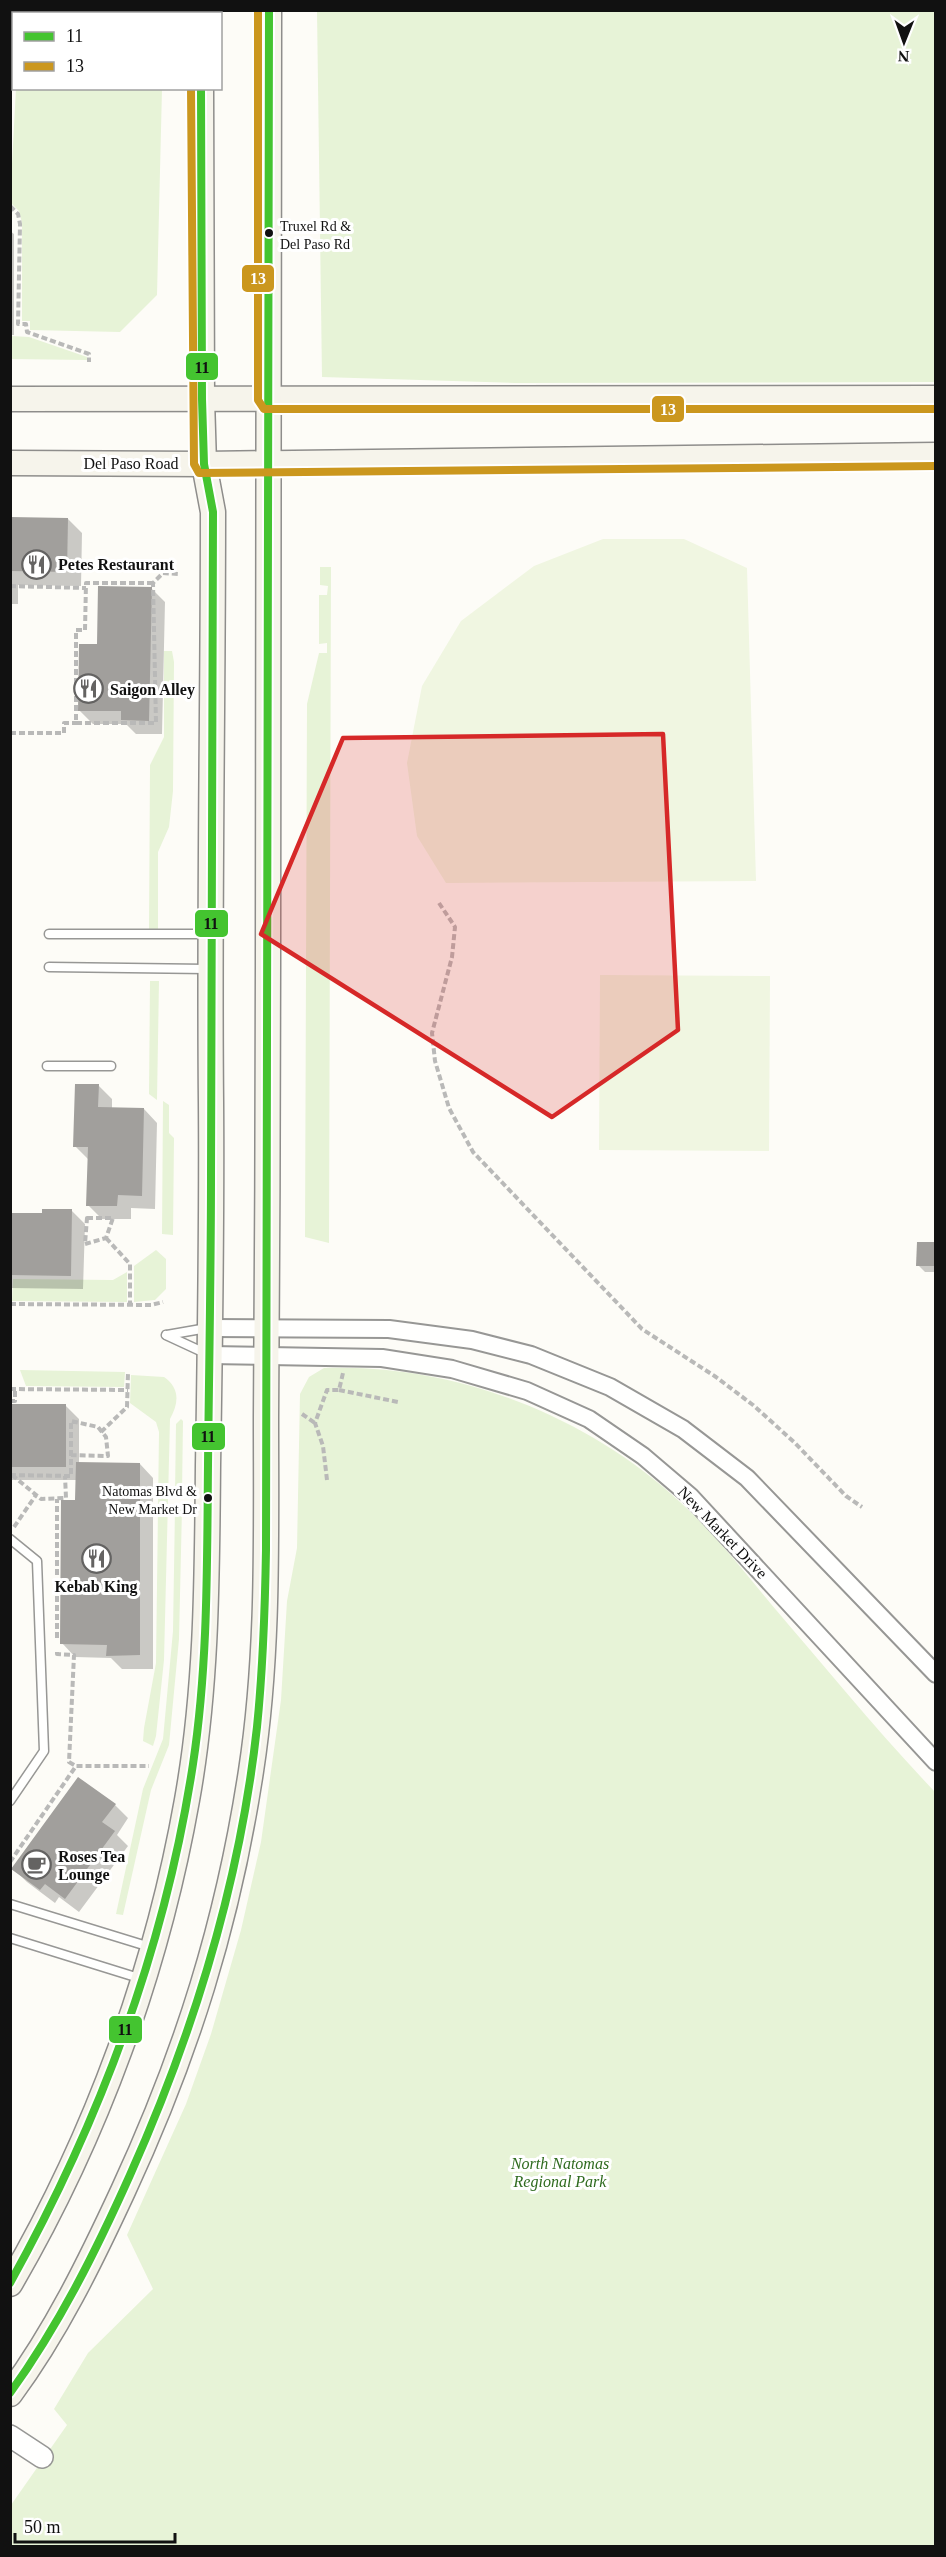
<svg xmlns="http://www.w3.org/2000/svg" width="946" height="2557" viewBox="0 0 946 2557" font-family="Georgia,serif">
	<style>
		.green { fill: #e7f3d7 }
		.pitch { fill: #f0f6e1 }
		.shadow { fill: #0003 }
		.building { fill: #a19f9c }
		.lines { fill: none; stroke-linecap: round; stroke-linejoin: round }
		.service-casing { stroke: #979795; stroke-width: 11 }
		.minor-casing { stroke: #979795; stroke-width: 20 }
		.tertiary-casing { stroke: #979795; stroke-width: 24 }
		.secondary-casing { stroke: #8e8d8b; stroke-width: 27 }
		.path { stroke: #b9b9b8; stroke-width: 4; stroke-dasharray: 6 3; stroke-linecap: butt }
		.service { stroke: #fffffe; stroke-width: 8 }
		.minor { stroke: #fffffe; stroke-width: 16 }
		.tertiary { stroke: #fffffe; stroke-width: 21 }
		.secondary { stroke: #f6f4eb; stroke-width: 24 }
		.bus-1-casing { stroke: #fff; stroke-width: 12 }
		.bus-2-casing { stroke: #fff; stroke-width: 12 }
		.bus-1 { stroke: #44c430; stroke-width: 8 }
		.bus-2 { stroke: #cb971e; stroke-width: 8 }
		.marked { fill: #d62828; fill-opacity: 0.2; stroke: #d62828; stroke-width: 4.5; stroke-linejoin: round }
		.bus-dot { fill: #111; stroke: #fff; stroke-width: 2 }
		.labels { text-anchor: middle; stroke-width: 6; stroke-linejoin: round; paint-order: stroke }
		.bus-label { font-size: 14px; fill: #111; stroke: #fff; text-anchor: start }
		.street-label { font-size: 16px; fill: #111; stroke: #fff }
		.poi-label { font-size: 16px; font-weight: bold; fill: #111; stroke: #fff; text-anchor: start }
		.park-label { font-size: 16px; font-style: italic; fill: #2f6b1f; stroke: #fff }
		.line-badge { stroke: #fff; stroke-width: 2 }
		.badge-label { font-size: 16px; text-anchor: middle; font-weight: bold; fill: #fff }
		.pale-badge-label { font-size: 16px; text-anchor: middle; font-weight: bold; fill: #111 }
	</style>
	<rect width="100%" height="100%" fill="#fdfcf7"/>
	<g class="green">
		<rect x="18" y="10" width="146" height="4"/>
		<polygon points="317,11 935,11 935,382 515,383 322,377"/>
		<polygon points="16,88 162,89 157,295 120,332 30,330 30,321 22,321 22,223 19,211 10,202"/>
		<polygon points="11,336 29,337 87,357 87,360 11,359"/>
		<polygon points="320,567 331,567 329,1243 305,1237 307,704 319,653 327,653 327,643 319,644 319,595 327,595 328,586 320,585"/>
		<polygon points="164,651 172,651 174,662 173,791 169,827 158,852 158,931 149,931 150,765 164,737"/>
		<polygon points="150,981 159,981 157,1100 149,1094"/>
		<polygon points="163,1101 169,1105 169,1133 174,1138 173,1235 162,1234"/>
		<polygon points="156,1250 166,1259 166,1289 155,1300 134,1302 134,1266"/>
		<polygon points="127,1272 127,1302 12,1301 13,1279 113,1280"/>
		<path d="M 324,1368 C 447,1363 577,1411 670,1493 C 708,1526 739,1565 771,1604 C 825,1667 878,1732 935,1792 L 935,2546 L 11,2546 L 11,2505 L 67,2425 L 54,2409 L 88,2353 L 153,2289 L 127,2235 L 186,2104 L 211,2034 L 241,1930 L 261,1842 L 281,1700 L 287,1601 L 297,1548 L 300,1394 L 309,1377 Z"/>
		<polygon points="20,1370 125,1372 124,1387 26,1386"/>
		<path d="M 131,1375 L 164,1377 C 180,1388 179,1403 170,1419 L 164,1660 L 156,1736 L 153,1746 L 143,1741 L 144,1728 L 156,1663 L 159,1432 L 156,1422 L 130,1403 Z"/>
		<polygon points="181,1419 183,1421 182,1493 175,1493 176,1424"/>
		<polygon points="175,1508 182,1508 179,1639 169,1745 151,1790 123,1915 116,1914 143,1789 163,1739 173,1631"/>
	</g>
	<g class="pitch">
		<polygon points="603,539 684,539 747,568 756,881 446,883 417,836 407,763 422,686 461,621 534,566"/>
		<polygon points="600,975 770,976 769,1151 599,1150"/>
	</g>
	<g class="shadow">
		<polygon points="10,231 14,234 14,335 10,335"/>
		<polygon points="10,519 68,519 82,533 81,586 18,585 18,604 10,604"/>
		<polygon points="151,588 165,602 162,734 136,734 126,724 93,724 79,710"/>
		<polygon points="98,1085 112,1099 112,1109 144,1109 157,1123 155,1209 131,1208 131,1219 102,1219 88,1205 89,1160 75,1146"/>
		<polygon points="71,1210 85,1224 83,1289 10,1288 10,1214 43,1215"/>
		<polygon points="936,1243 936,1272 925,1272 918,1265"/>
		<polygon points="10,1405 65,1405 79,1419 79,1464 140,1464 153,1478 153,1669 122,1669 111,1658 75,1657 62,1643 77,1502 77,1480 10,1480"/>
		<polygon points="115,1805 128,1818 117,1835 128,1846 79,1912 59,1897 55,1903 27,1882 13,1868"/>
	</g>
	<g class="building">
		<polygon points="10,517 68,518 67,572 10,571"/>
		<polygon points="98,586 152,587 149,721 121,720 121,711 78,711 79,644 97,644"/>
		<polygon points="75,1084 99,1084 98,1107 144,1108 142,1196 118,1195 117,1206 86,1206 88,1147 73,1147"/>
		<polygon points="42,1209 72,1209 71,1276 10,1275 10,1213 42,1213"/>
		<polygon points="917,1242 936,1242 936,1266 916,1266"/>
		<rect x="10" y="1404" width="56" height="63"/>
		<polygon points="76,1462 140,1463 140,1655 106,1656 107,1645 60,1644 61,1500 75,1500"/>
		<polygon points="78,1777 116,1804 102,1822 115,1831 65,1899 45,1884 40,1890 11,1869"/>
	</g>
	<g class="lines">
		<defs>
			<g id="service">
				<polyline points="49,934 209,934"/>
				<polyline points="49,967 207,969"/>
				<polyline points="47,1066 111,1066"/>
				<polyline points="166,1335 207,1354"/>
				<polyline points="167,1335 207,1328"/>
				<polyline points="10,1539 37,1561 44,1751 10,1801"/>
				<polyline points="10,1904 150,1947"/>
				<polyline points="10,1938 142,1979"/>
			</g>
			<g id="minor">
				<polyline points="211,1328 389,1329 472,1340 531,1355 610,1387 683,1429 747,1478 936,1674"/>
				<polyline points="210,1355 382,1358 452,1369 527,1391 589,1419 643,1456 690,1496 936,1762"/>
			</g>
			<polyline id="tertiary" points="10,2436 42,2457"/>
			<g id="secondary">
				<polyline points="201,10 201,14"/>
				<polyline points="10,399 936,398"/>
				<polyline points="10,463 204,464 936,455"/>
				<path d="M 10,2284 C 97,2135 157,1969 187,1800 C 207,1689 207,1577 208,1465 C 210,1344 212,1223 211,1102 C 209,906 213,709 213,512 L 204,464 L 202,399 L 201,88"/>
				<path d="M 10,2394 C 56,2332 91,2260 123,2191 C 187,2053 228,1922 251,1771 C 269,1654 266,1535 266,1417 C 267,1266 268,1116 268,965 C 268,647 269,329 269,10"/>
			</g>
		</defs>
		<use href="#service" class="service-casing"/>
		<use href="#minor" class="minor-casing"/>
		<use href="#tertiary" class="tertiary-casing"/>
		<use href="#secondary" class="secondary-casing"/>
		<g class="path">
			<polyline points="10,206 18,214 20,224 18,324 26,324 27,332 89,354 89,362"/>
			<polyline points="153,583 86,583 85,630 76,630 76,723 156,723 153,583 163,573 178,574"/>
			<polyline points="10,586 86,588"/>
			<polyline points="10,733 64,733 64,723 76,723"/>
			<polyline points="439,903 455,927 452,957 432,1033 435,1061 449,1108 473,1152 642,1329 716,1377 753,1405 794,1442 846,1496 862,1507"/>
			<polygon points="87,1218 113,1218 106,1238 85,1244"/>
			<polyline points="106,1238 130,1264 130,1305"/>
			<polyline points="10,1304 151,1305 163,1302"/>
			<polyline points="10,1389 128,1390"/>
			<polyline points="339,1390 398,1402"/>
			<polyline points="10,1401 15,1401 15,1389"/>
			<polyline points="302,1414 315,1423"/>
			<polyline points="101,1432 127,1407 128,1373"/>
			<polyline points="10,1475 71,1476 71,1421 98,1427 106,1437 108,1456 71,1455"/>
			<polyline points="12,1475 41,1499 66,1498 65,1476"/>
			<polyline points="327,1480 323,1446 315,1423 327,1390 339,1390 343,1373"/>
			<polyline points="14,1527 36,1495"/>
			<polyline points="57,1638 57,1499"/>
			<polyline points="57,1652 57,1654 74,1655 69,1762 76,1766"/>
			<polyline points="10,1862 76,1766 149,1766"/>
			<polyline points="10,1874 10,1879"/>
		</g>
		<use href="#service" class="service"/>
		<use href="#minor" class="minor"/>
		<use href="#tertiary" class="tertiary"/>
		<use href="#secondary" class="secondary"/>
		<defs>
			<g id="bus-1">
				<path d="M 10,2283 C 100,2121 165,1948 193,1764 C 208,1665 207,1565 208,1465 C 209,1368 211,1271 211,1175 C 211,954 212,733 213,512 L 204,464 L 202,399 L 201,88"/>
				<path d="M 10,2393 C 59,2325 96,2251 130,2175 C 194,2032 240,1882 257,1727 C 263,1668 265,1609 266,1550 L 269,10"/>
			</g>
			<g id="bus-2">
				<polyline points="258,10 258,400 264,409 936,409"/>
				<polyline points="191,88 194,464 199,473 936,466"/>
			</g>
		</defs>
		<use href="#bus-1" class="bus-1-casing"/>
		<use href="#bus-2" class="bus-2-casing"/>
		<use href="#bus-1" class="bus-1"/>
		<use href="#bus-2" class="bus-2"/>
	</g>
	<path class="marked" d="M 663,734 L 678,1030 L 552,1117 L 261,934 L 343,738 Z"/>
	<defs>
		<symbol id="restaurant-ring" viewBox="-11 -11 22 22"><circle r="9.5" fill="#fff" stroke="#646362" stroke-width="1.5"/><path d="M-5-6h1v4h1v-4h1v4h1v-4h1v5L-1.5 .5V6h-2V.5L-5-1ZM5-6V6H3V1.5H1.5Q1.5-4 5-6Z" fill="#646362"/></symbol>
		<symbol id="cafe-ring" viewBox="-11 -11 22 22"><circle r="9.5" fill="#fff" stroke="#646362" stroke-width="1.5"/><path d="M-5.5-4.5H6V0H3Q3 3.5 0 3.5H-2.5Q-5.5 3.5-5.5 0ZM3-3.2v2h1.7v-2ZM-6 4.5H4V6H-6Z" fill="#646362"/></symbol>
	</defs>
	<g fill-rule="evenodd">
		<use href="#restaurant-ring" x="20" y="548" width="33" height="33"/>
		<use href="#restaurant-ring" x="72" y="672" width="33" height="33"/>
		<use href="#restaurant-ring" x="80" y="1542" width="33" height="33"/>
		<use href="#cafe-ring" x="20" y="1848" width="33" height="33"/>
	</g>
	<g class="bus-dot">
		<circle cx="269" cy="233" r="5"/>
		<circle cx="208" cy="1498" r="5"/>
	</g>
	<g class="labels">
		<g class="bus-label">
			<text x="280" y="231">Truxel Rd &amp;<tspan x="280" dy="18">Del Paso Rd</tspan></text>
			<text x="197" y="1496" text-anchor="end">Natomas Blvd &amp;<tspan x="197" dy="18">New Market Dr</tspan></text>
		</g>
		<g class="street-label">
			<text x="131" y="469">Del Paso Road</text>
			<text transform="translate(723 1532) rotate(46)" y="6">New Market Drive</text>
		</g>
		<g class="poi-label">
			<text x="58" y="570">Petes Restaurant</text>
			<text x="110" y="695">Saigon Alley</text>
			<text x="96" y="1592" text-anchor="middle">Kebab King</text>
			<text x="58" y="1862">Roses Tea<tspan x="58" dy="18">Lounge</tspan></text>
		</g>
		<g class="park-label">
			<text x="560" y="2169">North Natomas<tspan x="560" dy="18">Regional Park</tspan></text>
		</g>
	</g>
	<g class="line-badge">
		<rect x="241" y="264" width="34" height="29" rx="6" fill="#cb971e"/>
		<rect x="185" y="352" width="34" height="29" rx="6" fill="#44c430"/>
		<rect x="651" y="395" width="34" height="28" rx="6" fill="#cb971e"/>
		<rect x="194" y="909" width="35" height="29" rx="6" fill="#44c430"/>
		<rect x="191" y="1422" width="35" height="29" rx="6" fill="#44c430"/>
		<rect x="108" y="2015" width="35" height="29" rx="6" fill="#44c430"/>
	</g>
	<g class="badge-label">
		<text x="258" y="284">13</text>
		<text x="668" y="415">13</text>
	</g>
	<g class="pale-badge-label">
		<text x="202" y="373">11</text>
		<text x="211" y="929">11</text>
		<text x="208" y="1442">11</text>
		<text x="125" y="2035">11</text>
	</g>
	<rect width="946" height="2557" fill="none" stroke="#111111" stroke-width="24"/>
	<rect x="12" y="12" width="210" height="78" fill="#ffffff" stroke="#a0a0a0" stroke-width="1.5"/>
	<rect x="24" y="32" width="30" height="9" fill="#44c430" stroke="#a0a0a0" stroke-width="1.5"/>
	<text x="66" y="42" font-size="18" fill="#111111">11</text>
	<rect x="24" y="62" width="30" height="9" fill="#cb971e" stroke="#a0a0a0" stroke-width="1.5"/>
	<text x="66" y="72" font-size="18" fill="#111111">13</text>
	<g transform="translate(904 42) rotate(181)" stroke="#ffffff" stroke-width="4.5" paint-order="stroke">
	<path d="M0-4.5L10 22L0 15L-10 22Z" fill="#111111"/>
	<text y="-9" font-size="16" font-weight="bold" text-anchor="middle" fill="#111111">N</text>
	</g>
	<path d="M15 2533v9h160v-9" fill="none" stroke="#111111" stroke-width="3"/>
	<text x="24" y="2533" font-size="18" fill="#111111" stroke="#ffffff" stroke-width="4.5" paint-order="stroke">50 m</text>
</svg>
